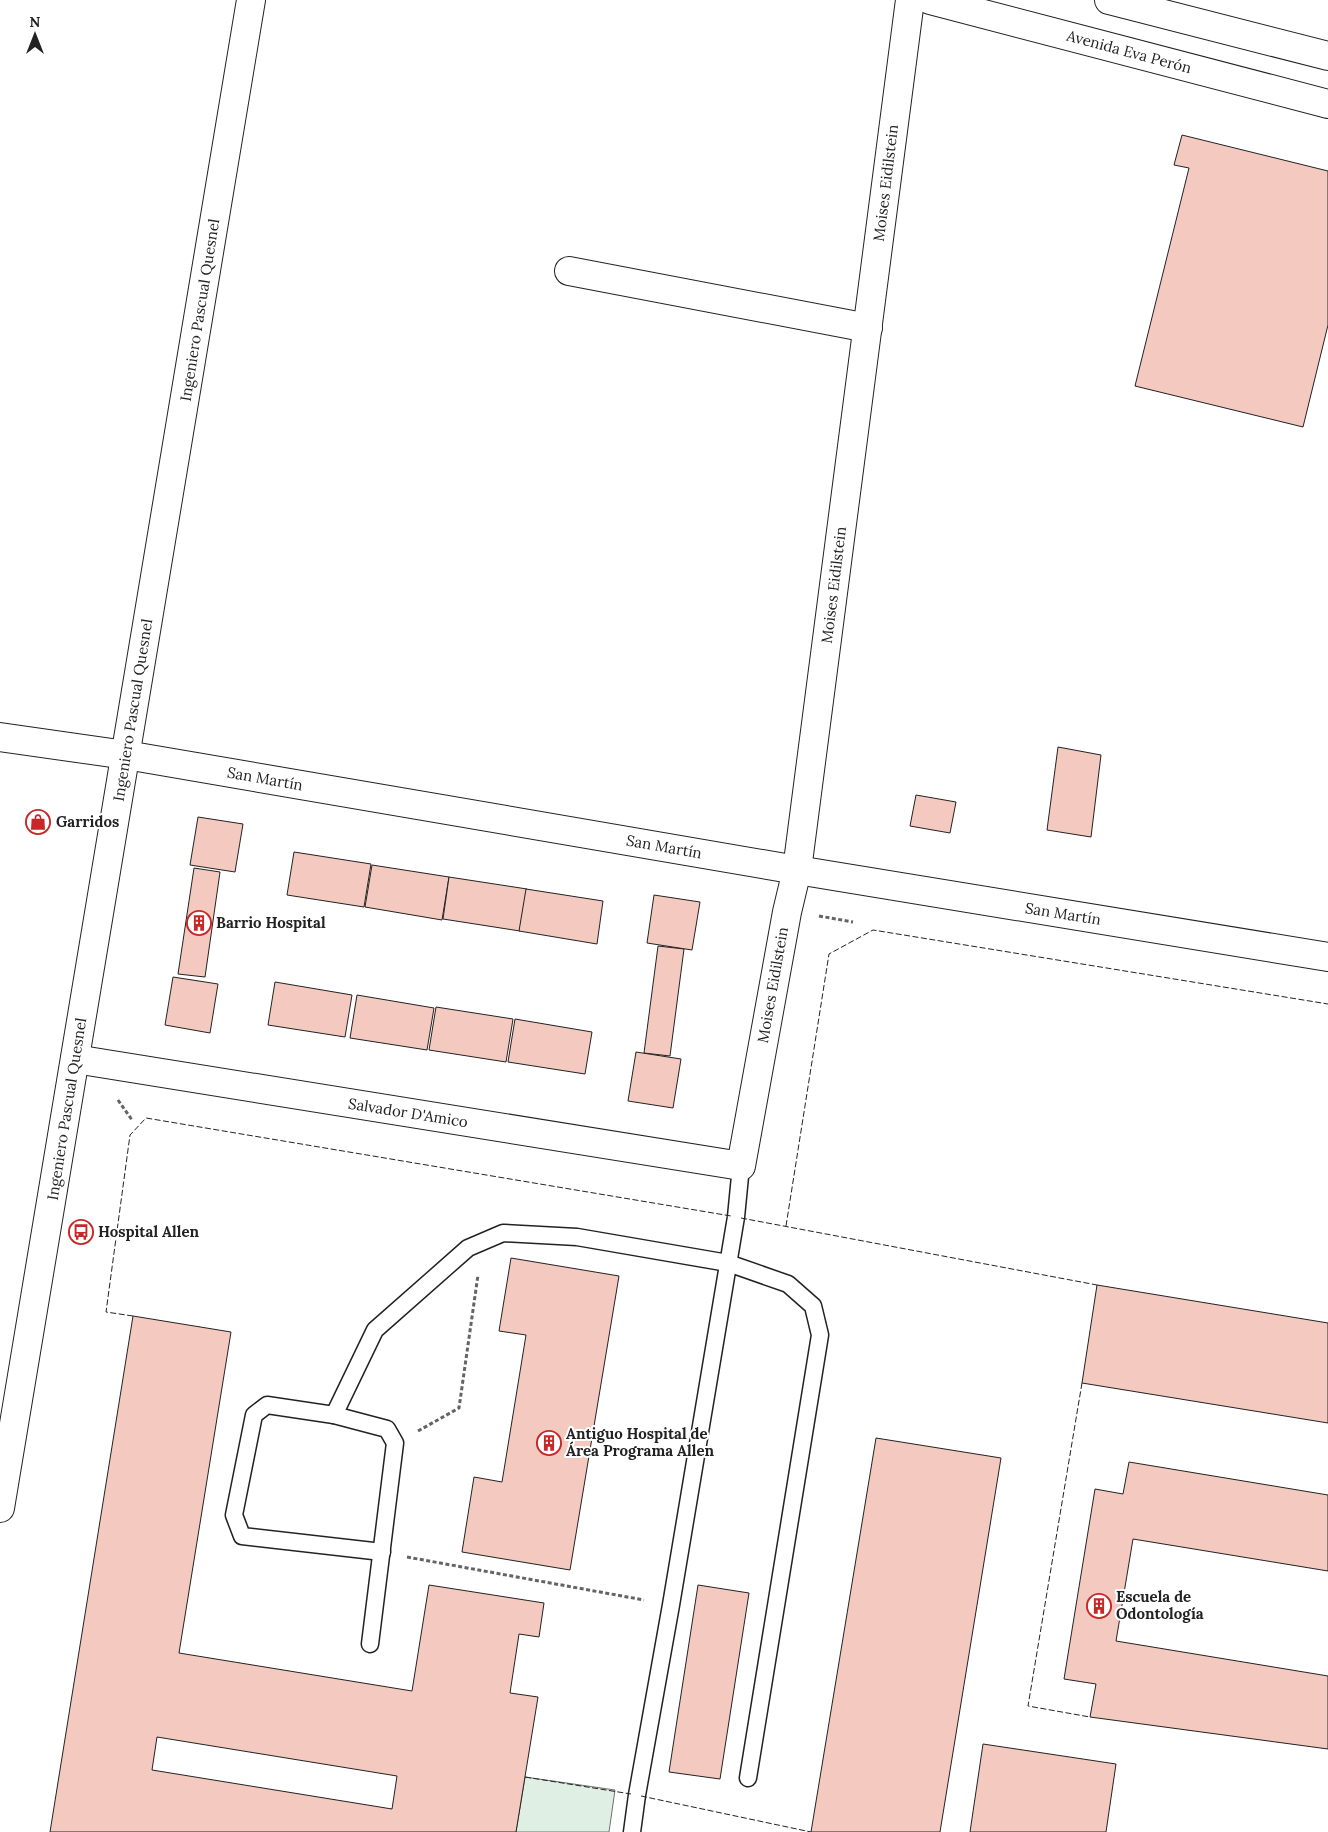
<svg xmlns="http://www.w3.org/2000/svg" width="1328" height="1832" viewBox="0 0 1328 1832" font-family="Lora,serif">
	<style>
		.green { fill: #e0efe3; stroke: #6f6f6f }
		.building { fill: #f3c9c0; stroke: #222; fill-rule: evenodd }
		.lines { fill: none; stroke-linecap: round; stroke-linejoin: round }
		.service-casing { stroke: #222; stroke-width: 19 }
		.minor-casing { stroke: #222; stroke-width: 30 }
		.tertiary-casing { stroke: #222; stroke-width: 30 }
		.secondary-casing { stroke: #222; stroke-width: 30 }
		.path { stroke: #646464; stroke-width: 3; stroke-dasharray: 4 2.5; stroke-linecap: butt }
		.service { stroke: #fff; stroke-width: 16 }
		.minor { stroke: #fff; stroke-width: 28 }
		.tertiary { stroke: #fff; stroke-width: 28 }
		.secondary { stroke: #fff; stroke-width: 28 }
		.fence { stroke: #222; stroke-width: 1; stroke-dasharray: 6 2.5; stroke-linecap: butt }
		.labels { text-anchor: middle; stroke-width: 4; stroke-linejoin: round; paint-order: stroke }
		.street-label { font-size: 15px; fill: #222; stroke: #fff }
		.poi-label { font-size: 15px; font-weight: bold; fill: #222; stroke: #fff; text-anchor: start }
	</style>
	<rect width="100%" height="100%" fill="#fff"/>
	<polygon class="green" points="525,1777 615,1790 609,1832 516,1832"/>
	<g class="building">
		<polygon points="1182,135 1328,171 1328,325 1303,427 1135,386 1189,168 1174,165"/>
		<polygon points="1058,747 1101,755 1091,837 1047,830"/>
		<polygon points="916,795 956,802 950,833 910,826"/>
		<polygon points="198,817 243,824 235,872 190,865"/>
		<polygon points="294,852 371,864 364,907 287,895"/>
		<polygon points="372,865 449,877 442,920 365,907"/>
		<polygon points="194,868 220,872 205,977 178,974"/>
		<polygon points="449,877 527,889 520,931 443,919"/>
		<polygon points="526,889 603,901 597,944 519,931"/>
		<polygon points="654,895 700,902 692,950 647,943"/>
		<polygon points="658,946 684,949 670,1056 644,1053"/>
		<polygon points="173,977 218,984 210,1033 165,1025"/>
		<polygon points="275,982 352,995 345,1037 268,1025"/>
		<polygon points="357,995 434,1008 427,1050 350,1038"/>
		<polygon points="436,1007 513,1019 506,1062 429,1050"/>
		<polygon points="515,1019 592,1032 585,1074 508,1062"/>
		<polygon points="636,1052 681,1059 673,1108 628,1101"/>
		<polygon points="511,1258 619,1276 570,1570 462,1552 474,1477 502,1482 526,1335 499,1331"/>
		<polygon points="1097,1285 1328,1323 1328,1423 1082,1383"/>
		<path d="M 133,1316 L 231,1332 L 179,1653 L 412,1691 L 429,1585 L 544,1603 L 539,1637 L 519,1634 L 510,1693 L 538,1697 L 516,1832 L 50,1832 ZM 157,1737 L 397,1776 L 392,1809 L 152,1770 Z"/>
		<polygon points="876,1438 1001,1458 940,1832 811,1832"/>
		<polygon points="1129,1462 1328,1495 1328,1571 1133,1539 1116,1641 1328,1676 1328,1749 1090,1717 1096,1684 1064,1679 1095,1489 1123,1494"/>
		<polygon points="698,1585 749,1593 720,1779 669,1772"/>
		<polygon points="983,1744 1116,1764 1106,1832 970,1832"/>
	</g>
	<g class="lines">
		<defs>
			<g id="service">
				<polyline points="334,1415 267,1405 254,1415 234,1515 242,1536 382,1552"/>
				<polyline points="370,1644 395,1443 387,1429 334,1415 375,1330 468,1248 503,1233 577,1237 728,1263 788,1284 813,1306 820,1335 748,1778"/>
				<polyline points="632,1832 637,1795 671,1605 736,1217 741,1166"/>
			</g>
			<g id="minor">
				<polyline points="569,271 868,328"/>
				<polyline points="0,737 126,755 797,870 1328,957"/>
				<polyline points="75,1059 741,1166 787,912 797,870 910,0"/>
			</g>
			<g id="tertiary">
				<polyline points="930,0 1328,104"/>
				<polyline points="1109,0 1328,56"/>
			</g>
			<polyline id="secondary" points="0,1508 251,0"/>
		</defs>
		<use href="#service" class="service-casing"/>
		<use href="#minor" class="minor-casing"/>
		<use href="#tertiary" class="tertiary-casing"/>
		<use href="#secondary" class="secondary-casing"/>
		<g class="path">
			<polyline points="819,916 853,922"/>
			<polyline points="118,1100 132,1120"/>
			<polyline points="418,1431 459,1408 478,1275"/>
			<polyline points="407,1557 644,1600"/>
		</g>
		<use href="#service" class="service"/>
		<use href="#minor" class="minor"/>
		<use href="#tertiary" class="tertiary"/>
		<use href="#secondary" class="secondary"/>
		<g class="fence">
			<polyline points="741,1218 1097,1285"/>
			<polyline points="786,1226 829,954 873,930 1328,1004"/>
			<polyline points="133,1316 106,1312 130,1135 146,1118 731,1216"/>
			<polyline points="1082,1383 1028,1706 1090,1717"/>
			<polyline points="525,1777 631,1794"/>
			<polyline points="641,1796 811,1832"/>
		</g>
	</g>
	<defs>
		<symbol id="shop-ring" viewBox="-11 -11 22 22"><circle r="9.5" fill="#fff" stroke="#c62828" stroke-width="1.5"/><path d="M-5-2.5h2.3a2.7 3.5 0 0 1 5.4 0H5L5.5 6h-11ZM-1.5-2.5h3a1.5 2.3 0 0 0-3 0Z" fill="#c62828"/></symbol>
		<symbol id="building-ring" viewBox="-11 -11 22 22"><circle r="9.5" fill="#fff" stroke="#c62828" stroke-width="1.5"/><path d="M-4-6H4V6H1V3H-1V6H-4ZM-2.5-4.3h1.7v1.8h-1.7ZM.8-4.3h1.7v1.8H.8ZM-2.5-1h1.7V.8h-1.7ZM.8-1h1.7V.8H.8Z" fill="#c62828"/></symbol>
		<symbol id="bus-ring" viewBox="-11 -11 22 22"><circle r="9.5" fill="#fff" stroke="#c62828" stroke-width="1.5"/><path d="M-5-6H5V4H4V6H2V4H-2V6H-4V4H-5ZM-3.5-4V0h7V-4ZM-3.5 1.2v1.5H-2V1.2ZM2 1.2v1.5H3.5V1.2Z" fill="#c62828"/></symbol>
	</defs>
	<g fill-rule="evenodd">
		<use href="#shop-ring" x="24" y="808" width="28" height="28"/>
		<use href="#building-ring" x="185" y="909" width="28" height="28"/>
		<use href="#bus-ring" x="67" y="1218" width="28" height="28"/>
		<use href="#building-ring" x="535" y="1429" width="28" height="28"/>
		<use href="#building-ring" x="1085" y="1592" width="28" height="28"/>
	</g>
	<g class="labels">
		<g class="street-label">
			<text transform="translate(1129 52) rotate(15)" y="5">Avenida Eva Perón</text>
			<text transform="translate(886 183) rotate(-83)" y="5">Moises Eidilstein</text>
			<text transform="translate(200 310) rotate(-81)" y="5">Ingeniero Pascual Quesnel</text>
			<text transform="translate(834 585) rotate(-83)" y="5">Moises Eidilstein</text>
			<text transform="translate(133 710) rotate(-81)" y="5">Ingeniero Pascual Quesnel</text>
			<text transform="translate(265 779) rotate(10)" y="5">San Martín</text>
			<text transform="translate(664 847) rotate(10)" y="5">San Martín</text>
			<text transform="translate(1063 914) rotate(9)" y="5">San Martín</text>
			<text transform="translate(773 985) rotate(-80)" y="5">Moises Eidilstein</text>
			<text transform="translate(67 1109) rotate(-81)" y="5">Ingeniero Pascual Quesnel</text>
			<text transform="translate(408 1113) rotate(9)" y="5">Salvador D'Amico</text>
		</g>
		<g class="poi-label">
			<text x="56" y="827">Garridos</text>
			<text x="216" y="928">Barrio Hospital</text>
			<text x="98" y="1237">Hospital Allen</text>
			<text x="566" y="1439">Antiguo Hospital de<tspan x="566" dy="17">Área Programa Allen</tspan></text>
			<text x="1116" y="1602">Escuela de<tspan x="1116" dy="17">Odontología</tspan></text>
		</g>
	</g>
	<g transform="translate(35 35)" stroke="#ffffff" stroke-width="4" paint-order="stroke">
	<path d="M0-4L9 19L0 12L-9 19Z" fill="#222222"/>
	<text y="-8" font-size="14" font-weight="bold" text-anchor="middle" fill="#222222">N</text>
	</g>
</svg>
